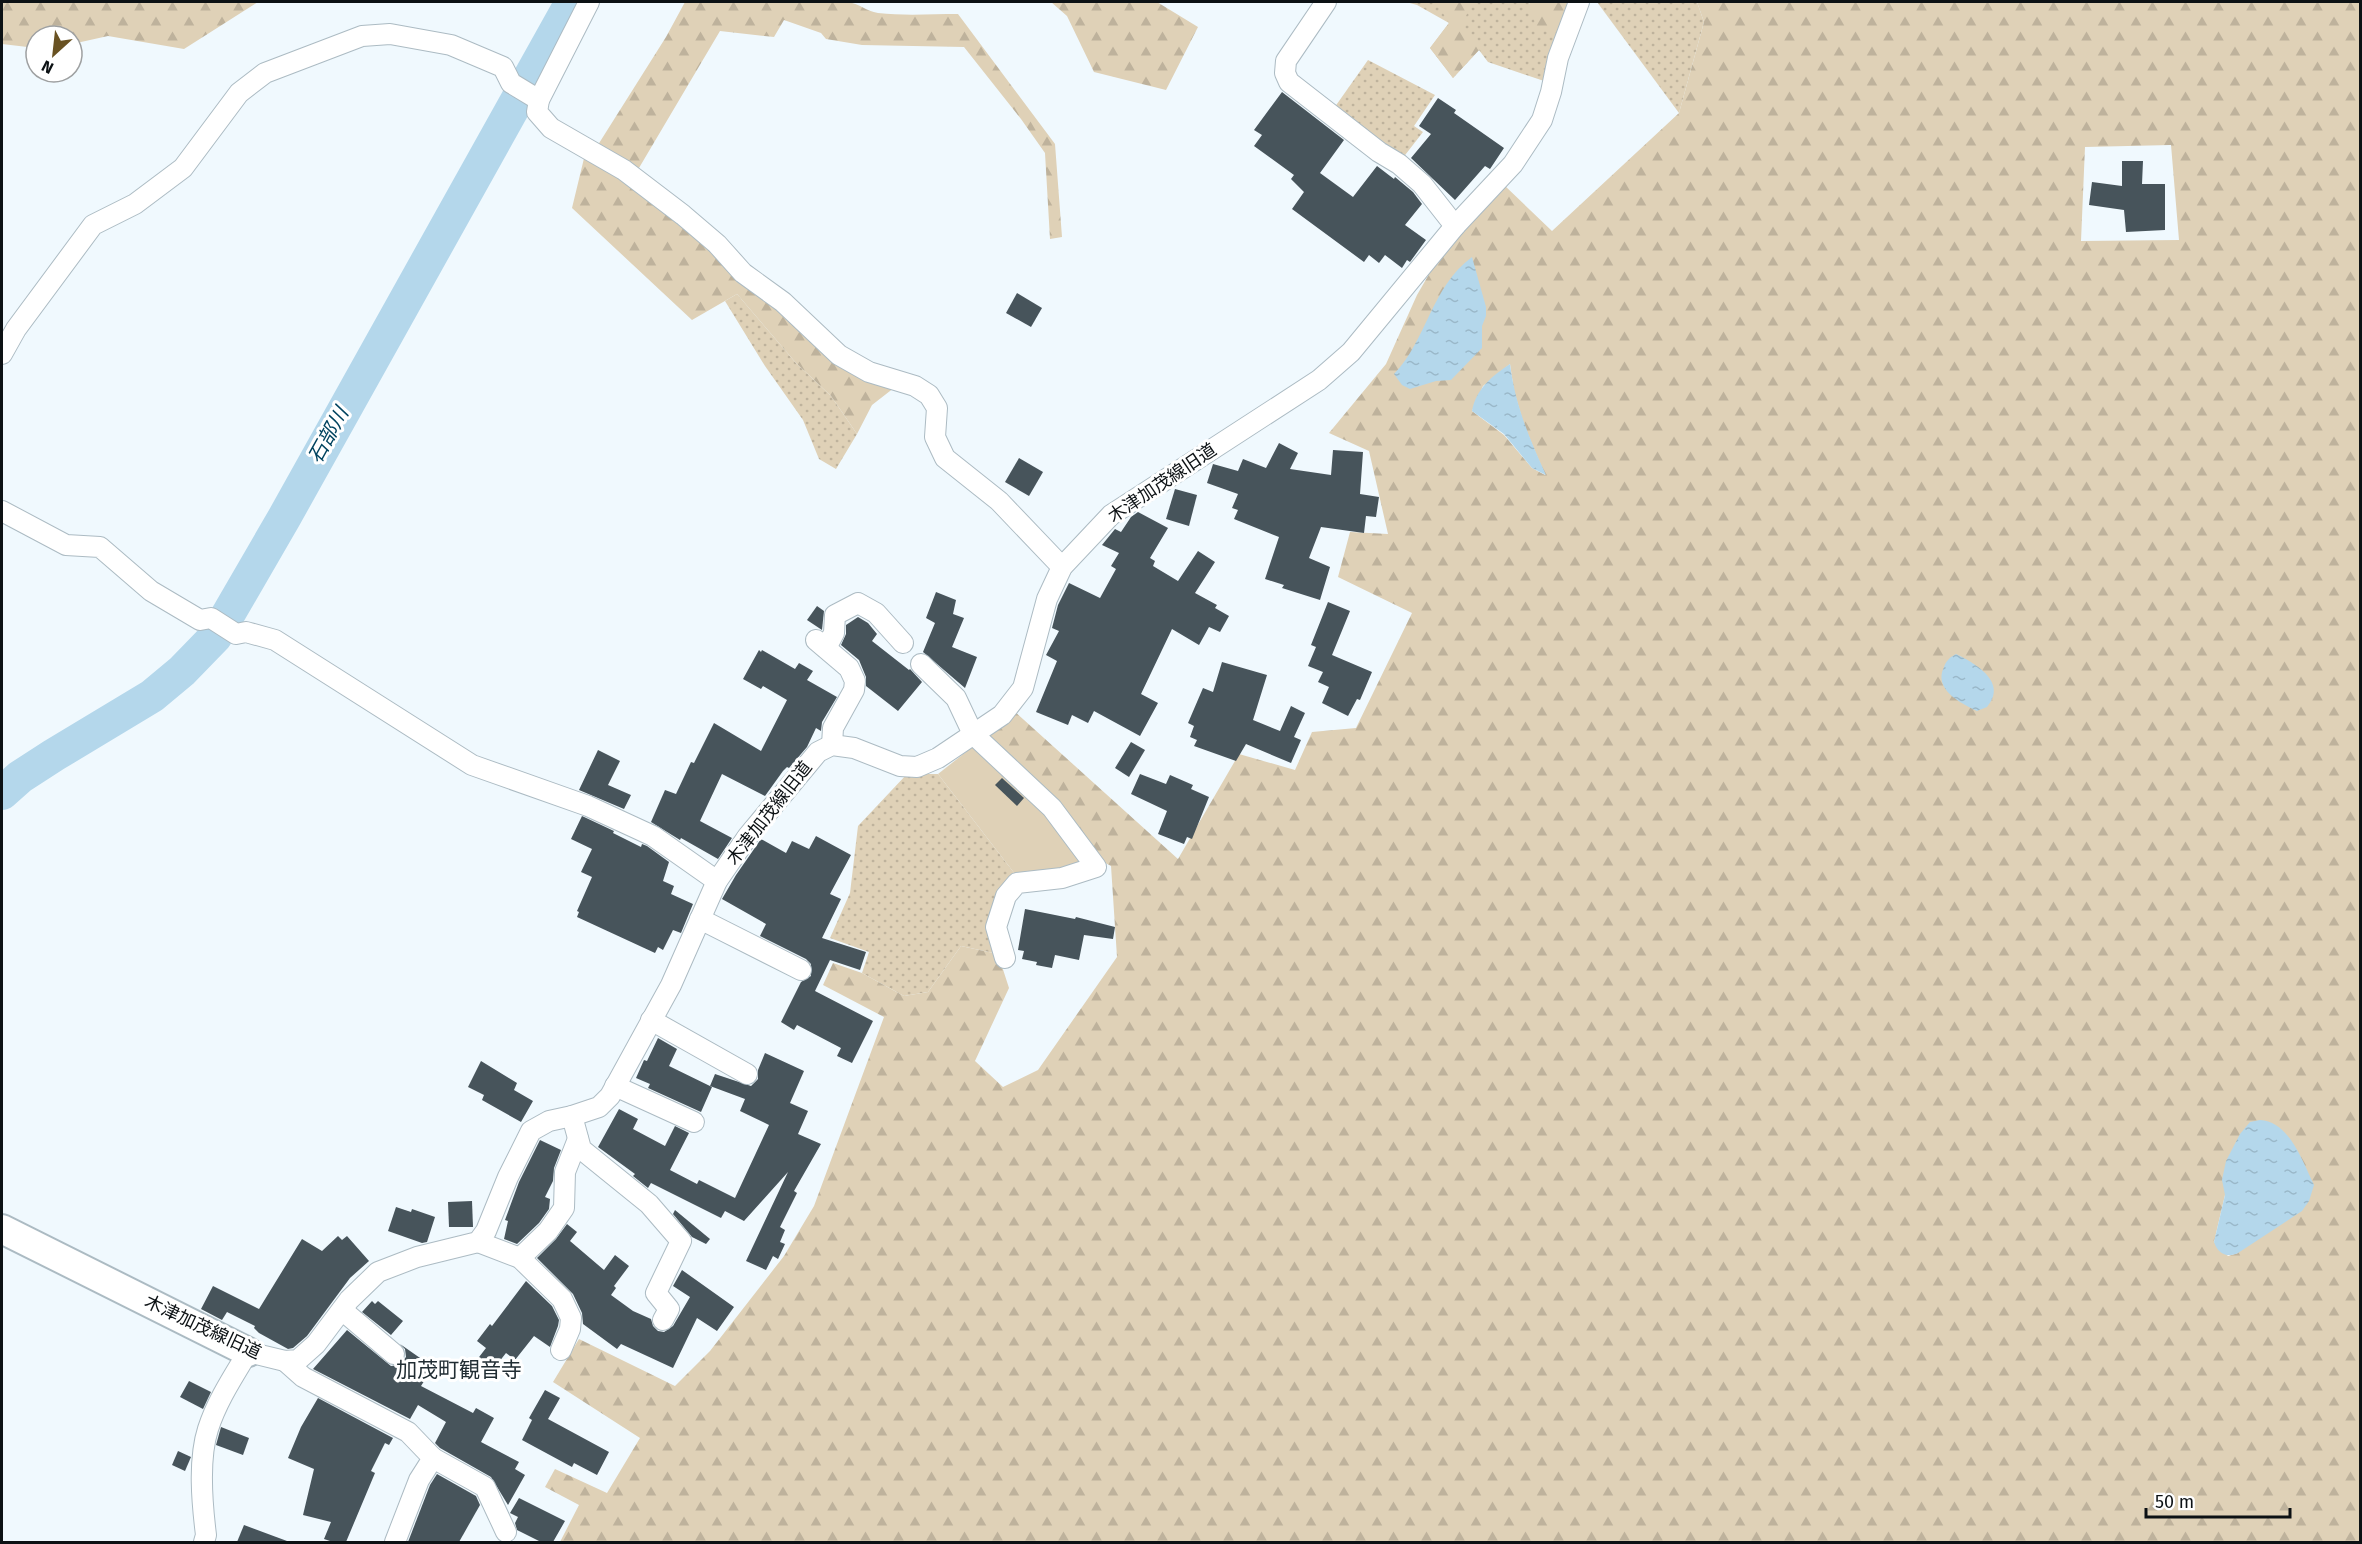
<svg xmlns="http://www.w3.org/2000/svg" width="2362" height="1544" viewBox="0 0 2362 1544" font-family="'Fira Sans','Noto Sans JP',sans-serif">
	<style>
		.grass { fill: url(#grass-dots) }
		.forest { fill: url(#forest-firs); fill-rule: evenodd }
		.garden { fill: #dfd1b7 }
		.water { fill: url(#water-ripples) }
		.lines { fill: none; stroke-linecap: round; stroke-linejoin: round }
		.river { stroke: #b4d7eb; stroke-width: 34 }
		.building { fill: #47545b }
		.street-casing { stroke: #acbbc3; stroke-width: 22 }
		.secondary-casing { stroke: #acbbc3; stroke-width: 32 }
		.street { stroke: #fff; stroke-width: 20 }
		.secondary { stroke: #fff; stroke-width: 28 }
		.labels { text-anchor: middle; stroke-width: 6; stroke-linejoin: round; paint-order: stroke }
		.street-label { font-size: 18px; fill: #0c1114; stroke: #fff }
		.water-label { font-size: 20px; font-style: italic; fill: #00435f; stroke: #fff }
		.quarter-label { font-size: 21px; fill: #212d33; stroke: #fff }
	</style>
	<defs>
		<pattern id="grass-dots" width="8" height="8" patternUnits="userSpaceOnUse" patternTransform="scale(1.5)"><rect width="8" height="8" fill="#dfd1b7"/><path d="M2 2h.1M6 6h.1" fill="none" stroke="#beb29c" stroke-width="1.8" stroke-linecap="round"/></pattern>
		<pattern id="forest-firs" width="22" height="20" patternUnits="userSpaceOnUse" patternTransform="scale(1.5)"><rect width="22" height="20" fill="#dfd1b7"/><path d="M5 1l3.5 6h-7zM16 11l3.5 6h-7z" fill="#beb29c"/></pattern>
		<pattern id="water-ripples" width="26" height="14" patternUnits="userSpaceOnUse" patternTransform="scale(1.5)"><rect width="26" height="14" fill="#b4d7eb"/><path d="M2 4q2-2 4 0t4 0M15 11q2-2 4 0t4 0" fill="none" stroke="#9ab8c9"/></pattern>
	</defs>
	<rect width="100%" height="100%" fill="#f0f9fe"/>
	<g class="grass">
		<polygon points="1406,2 1530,2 1529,4 1558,31 1544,81 1488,62 1479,50 1453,78 1430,48 1449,23 1417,5"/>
		<polygon points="1597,2 1697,2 1704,22 1679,113"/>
		<polygon points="1368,60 1435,95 1414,126 1423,132 1402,159 1332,111"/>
		<polygon points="737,294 796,363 831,396 857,434 836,469 819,459 803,420 765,366 725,301"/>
		<polygon points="907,774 938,774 1018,878 998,954 961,946 928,992 904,996 862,973 869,952 830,938 850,893 858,826"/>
	</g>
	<g class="forest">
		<polygon points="2,2 258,2 184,49 108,36 72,44 72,36 36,36 36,48 2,44"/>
		<path d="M 685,2 L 848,2 C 860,4 866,11 878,13 C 904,16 932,14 958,14 L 1055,144 L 1062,237 L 1050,239 L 1045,153 L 1021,119 L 964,47 L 862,45 L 826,39 L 821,33 L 784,20 L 774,37 L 720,31 L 636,173 L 596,148 L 666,37 Z"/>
		<polygon points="1051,2 1157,2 1198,27 1166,90 1094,72 1067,16"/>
		<polygon points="1436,2 1473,2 1462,24 1479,50 1453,78 1430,48 1449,23"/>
		<polygon points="1530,2 1570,2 1558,31 1537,29 1529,4"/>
		<path d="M 1697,2 L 2360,2 L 2360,1542 L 560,1542 L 579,1505 L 545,1487 L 555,1469 L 607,1493 L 640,1438 L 553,1382 L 579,1339 L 675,1386 L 710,1351 L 784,1256 L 814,1206 L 884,1017 L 823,985 L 833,963 L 862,973 L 904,996 L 928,992 L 961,946 L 998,954 L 1009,988 L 975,1061 L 1003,1087 L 1038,1070 L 1117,957 L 1111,866 L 1098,859 L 976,744 L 1013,710 L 1178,859 L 1239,754 L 1295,770 L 1312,732 L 1356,728 L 1412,613 L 1338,577 L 1350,532 L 1388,534 L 1369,451 L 1329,433 L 1386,364 L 1417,295 L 1432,269 L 1480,211 L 1504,185 L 1552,231 L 1679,113 L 1704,22 ZM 2171,145 L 2179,240 L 2081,241 L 2085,147 ZM 1510,364 L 1514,391 L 1524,425 L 1545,475 L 1532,468 L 1504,435 L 1472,411 L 1483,386 ZM 2225,1195 L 2238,1253 L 2228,1256 L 2214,1242 Z"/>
		<polygon points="586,150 606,162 754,286 899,384 872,405 857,434 831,396 796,363 737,294 692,320 572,208"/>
	</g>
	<polygon class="garden" points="976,744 1048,812 1088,860 1059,874 1018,878 938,774"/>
	<g class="water">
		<path d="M 1472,257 L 1486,307 L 1486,316 L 1482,326 L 1482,348 L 1451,380 L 1436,381 L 1410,389 L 1402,385 L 1394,374 C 1427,340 1431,287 1472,257 Z"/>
		<path d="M 1510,364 C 1515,404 1529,438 1546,475 L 1532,468 L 1504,434 L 1472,411 C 1476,389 1492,376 1510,364 Z"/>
		<path d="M 1956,654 C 1977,664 2008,683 1987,707 L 1977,711 C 1960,703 1933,689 1944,667 C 1946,661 1950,657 1956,654 Z"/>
		<path d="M 2260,1120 C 2290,1122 2302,1161 2314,1185 L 2309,1201 L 2302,1211 L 2238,1253 C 2227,1258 2218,1254 2214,1242 L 2225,1195 L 2222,1180 L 2226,1161 L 2240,1134 L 2250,1122 Z"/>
	</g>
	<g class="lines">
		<polyline class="river" points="2,793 20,777 54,755 152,696 182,671 215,637 284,518 572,2"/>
	</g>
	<g class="building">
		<polygon points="1282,92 1344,140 1320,173 1353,197 1377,166 1394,179 1395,177 1413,192 1422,204 1405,225 1426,240 1410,262 1407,260 1402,268 1385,255 1379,263 1369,255 1364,262 1292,209 1304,192 1291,179 1294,175 1254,146 1262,135 1254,130"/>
		<polygon points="1438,98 1456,110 1454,113 1504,148 1490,169 1485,166 1455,200 1411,158 1431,134 1419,126"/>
		<polygon points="2122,161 2143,161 2142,184 2165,184 2165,230 2126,232 2124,210 2089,205 2092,182 2122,186"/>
		<polygon points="1017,293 1042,308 1031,327 1006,313"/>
		<polygon points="1279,443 1298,453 1290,469 1331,475 1333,450 1363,452 1360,494 1379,497 1376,517 1366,516 1364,533 1321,527 1309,558 1330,567 1320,600 1282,588 1284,585 1265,579 1279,537 1234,519 1238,510 1232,508 1238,494 1207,483 1213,464 1238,471 1243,459 1266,468"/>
		<polygon points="1019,458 1043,472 1029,496 1005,482"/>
		<polygon points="1175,489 1197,495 1189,526 1166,519"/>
		<polygon points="1138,512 1168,528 1150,558 1155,561 1153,566 1178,581 1198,551 1215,562 1195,593 1217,605 1215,608 1229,616 1220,632 1209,627 1199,645 1172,629 1141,694 1158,703 1140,736 1094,711 1088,723 1072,715 1068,725 1036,712 1057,661 1046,655 1059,631 1052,628 1058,605 1069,583 1100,598 1116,569 1111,566 1119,553 1102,545 1115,529 1121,532 1131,517"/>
		<polygon points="936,592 956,600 953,614 964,618 952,647 977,657 965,688 923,652 935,623 926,618"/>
		<polygon points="1328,602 1350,611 1332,655 1372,672 1360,700 1357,699 1348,716 1322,703 1329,687 1318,682 1323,672 1308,666 1316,647 1311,645"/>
		<polygon points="817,606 824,611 822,630 807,620"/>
		<polygon points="858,617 868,623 877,634 872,641 909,670 910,669 922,682 898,711 866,686 866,677 859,660 841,645 846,634 846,625"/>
		<polygon points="759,650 761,652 762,650 795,669 799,663 813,671 807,680 837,697 822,722 821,731 816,728 807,747 789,768 787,767 783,771 765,796 722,774 700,821 732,838 718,859 681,838 680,840 651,822 665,790 676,794 691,762 694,763 714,723 761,751 787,700 763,686 761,689 743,679"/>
		<polygon points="1222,662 1267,675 1253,720 1280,731 1291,706 1305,713 1294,737 1301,740 1291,763 1246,744 1236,761 1194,746 1197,740 1190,737 1194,726 1188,723 1203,688 1213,692"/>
		<polygon points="1131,742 1145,750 1129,777 1115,768"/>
		<polygon points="598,750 620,761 608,785 631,795 624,809 579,790"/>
		<polygon points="1140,774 1166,784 1170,775 1193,785 1191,789 1209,797 1192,839 1187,837 1184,844 1158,834 1167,811 1131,794"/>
		<polygon points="1002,778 1024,798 1017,806 995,785"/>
		<polygon points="582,816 614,831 613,833 641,847 642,844 647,846 669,862 663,881 674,886 671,894 693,904 681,933 673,930 663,950 658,947 655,953 577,917 579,912 577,911 592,877 581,872 592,849 571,839"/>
		<polygon points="816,836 851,855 830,894 841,899 822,938 866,952 860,970 830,960 815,991 873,1021 852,1063 837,1056 841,1048 797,1025 794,1030 781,1022 801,982 811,976 811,964 806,959 760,936 766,924 722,899 736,875 761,839 786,853 792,841 809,849"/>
		<polygon points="1025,909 1075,919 1076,917 1115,927 1113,939 1084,935 1079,960 1055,955 1052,968 1036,965 1037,962 1022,959 1024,951 1018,950"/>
		<polygon points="658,1038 677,1049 669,1066 712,1087 701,1112 648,1088 650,1084 636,1078 644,1060 647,1061"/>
		<polygon points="765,1053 804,1071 790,1103 808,1111 798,1134 821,1144 794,1191 797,1193 780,1227 785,1230 780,1242 785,1244 778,1259 773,1256 766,1270 746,1261 788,1172 744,1221 725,1211 721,1218 651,1183 648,1188 633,1176 635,1174 598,1147 619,1109 638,1119 633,1129 665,1146 675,1126 689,1133 670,1170 697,1184 699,1180 735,1198 769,1125 740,1111 745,1099 710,1086 715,1074 751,1086 758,1079 758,1070"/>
		<polygon points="481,1061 517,1083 514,1090 533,1101 521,1122 482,1100 484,1095 468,1087"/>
		<polygon points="540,1140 561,1150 554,1168 553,1181 545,1197 550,1199 549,1209 539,1223 517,1244 504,1239 508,1221 505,1220 519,1182"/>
		<polygon points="472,1201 473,1227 449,1227 448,1202"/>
		<polygon points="396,1207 411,1212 412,1209 435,1217 427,1242 422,1243 388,1231"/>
		<polygon points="675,1210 710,1239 706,1244 692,1237 673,1214"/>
		<polygon points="567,1224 577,1232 570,1241 604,1270 615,1255 629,1266 614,1286 616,1288 611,1295 633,1311 651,1319 653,1326 658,1331 664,1332 673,1326 690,1297 673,1286 682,1270 734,1307 717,1331 697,1318 673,1368 621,1344 617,1349 583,1324 582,1313 573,1294 537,1258 556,1239"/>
		<polygon points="338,1236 342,1240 347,1236 369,1261 350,1278 307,1336 293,1348 288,1349 259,1333 254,1328 255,1326 227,1312 222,1320 201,1309 213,1286 259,1309 302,1239 322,1251"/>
		<polygon points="526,1281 552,1306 559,1320 558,1326 550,1347 534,1336 515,1360 506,1353 491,1372 476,1361 486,1348 477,1341 490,1324 492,1326"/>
		<polygon points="372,1301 375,1304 378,1301 403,1321 391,1335 362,1312"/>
		<polygon points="347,1330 391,1366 399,1365 406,1357 405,1349 400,1344 433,1367 421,1386 473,1413 476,1408 494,1418 481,1442 519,1462 515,1469 525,1475 508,1505 491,1477 440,1448 435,1443 446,1422 418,1405 410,1419 313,1369"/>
		<polygon points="189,1381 211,1392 203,1409 180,1397"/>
		<polygon points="545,1390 560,1398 548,1419 609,1452 597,1475 574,1463 572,1467 522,1440 532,1420 529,1418"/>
		<polygon points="318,1398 393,1438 389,1445 385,1443 371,1471 375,1473 346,1542 333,1542 324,1539 331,1522 303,1515 314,1469 288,1458 301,1427"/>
		<polygon points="221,1427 249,1438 243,1455 216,1445"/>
		<polygon points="178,1451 191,1457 185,1471 172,1465"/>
		<polygon points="437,1474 476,1496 480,1505 459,1542 408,1542 430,1485"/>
		<polygon points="519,1498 565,1521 553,1542 541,1542 517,1530 515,1523 518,1517 510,1513"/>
		<polygon points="244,1525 287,1541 287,1542 237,1542"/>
	</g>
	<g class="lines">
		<defs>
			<g id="street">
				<polyline points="589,2 539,100 537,112 551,128 624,170 683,215 717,244 743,273 783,302 839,355 869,372 915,386 929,395 937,408 935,437 945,458 999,501 1062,567"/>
				<polyline points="1326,2 1286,61 1285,73 1289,82 1379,152 1399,164 1422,184 1455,226"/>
				<polyline points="2,354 16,329 93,225 135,204 183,168 239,93 265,73 362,36 390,34 451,45 503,67 511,83 539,100"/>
				<polyline points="2,511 66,545 100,547 151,591 200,620 211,618 236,634 246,632 275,640 472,765 588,806 653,836 717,881"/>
				<polyline points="816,640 849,668 855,681 854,690 833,728 832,745"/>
				<polyline points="826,648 834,633 835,615 858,603 876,613 903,643"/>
				<polyline points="921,664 956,698 973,734 1052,808 1096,867 1062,878 1017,883 1006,896 996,927 1005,958"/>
				<polyline points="700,919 801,970"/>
				<polyline points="651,1020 747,1074"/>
				<polyline points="615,1086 694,1122"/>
				<polyline points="572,1116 581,1149 649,1204 681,1241 656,1293 669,1309 663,1320"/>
				<polyline points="478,1242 520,1258 562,1299 571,1318 570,1329 561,1350"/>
				<polyline points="520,1258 548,1231 564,1208 565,1172 578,1139"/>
				<polyline points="342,1310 394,1354"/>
				<polyline points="285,1361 303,1377 408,1432 433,1458 419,1480 395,1542"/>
				<polyline points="433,1458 485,1487 506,1532"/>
				<path d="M 204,1542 L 206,1535 C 202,1503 198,1460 208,1429 C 217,1401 233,1377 248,1352 L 285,1361 L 298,1360 L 316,1344 L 349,1300 L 378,1272 L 417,1257 L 478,1242 L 486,1231 L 508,1177 L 531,1131 L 549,1121 L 572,1116 L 599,1107 L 610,1096 L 671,985 L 717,881 L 748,836 L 818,752 L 832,745 L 854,748 L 900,766 L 917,767 L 938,758 L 1002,715 L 1023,688 L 1047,599 L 1062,567 L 1111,515 L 1319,380 L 1351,352 L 1455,226 L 1513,164 L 1542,120 L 1551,92 L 1558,58 L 1579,2"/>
			</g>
			<polyline id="secondary" points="2,1229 248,1352"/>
		</defs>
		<use href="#street" class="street-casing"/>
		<use href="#secondary" class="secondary-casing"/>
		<use href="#street" class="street"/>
		<use href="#secondary" class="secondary"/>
	</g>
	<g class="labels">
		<g class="street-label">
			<text transform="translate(1162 483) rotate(-34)" y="6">木津加茂線旧道</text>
			<text transform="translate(769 813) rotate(-52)" y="6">木津加茂線旧道</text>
			<text transform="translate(203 1327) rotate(25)" y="6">木津加茂線旧道</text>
		</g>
		<g class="water-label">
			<text transform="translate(328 435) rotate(-61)" y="7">石部川</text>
		</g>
		<g class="quarter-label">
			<text x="459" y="1377">加茂町観音寺</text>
		</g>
	</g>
	<rect width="2362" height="1544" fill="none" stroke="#0c1114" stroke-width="6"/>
	<g transform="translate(54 54) rotate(207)"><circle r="28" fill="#ffffff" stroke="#9ea0a1" stroke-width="1.5"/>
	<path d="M0-4.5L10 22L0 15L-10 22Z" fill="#695222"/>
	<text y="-9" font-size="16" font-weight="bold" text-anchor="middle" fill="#0c1114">N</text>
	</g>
	<path d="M2146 1508v9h144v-9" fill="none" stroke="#0c1114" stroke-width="3"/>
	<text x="2155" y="1508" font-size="18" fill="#0c1114" stroke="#ffffff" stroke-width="4.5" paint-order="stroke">50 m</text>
</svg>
